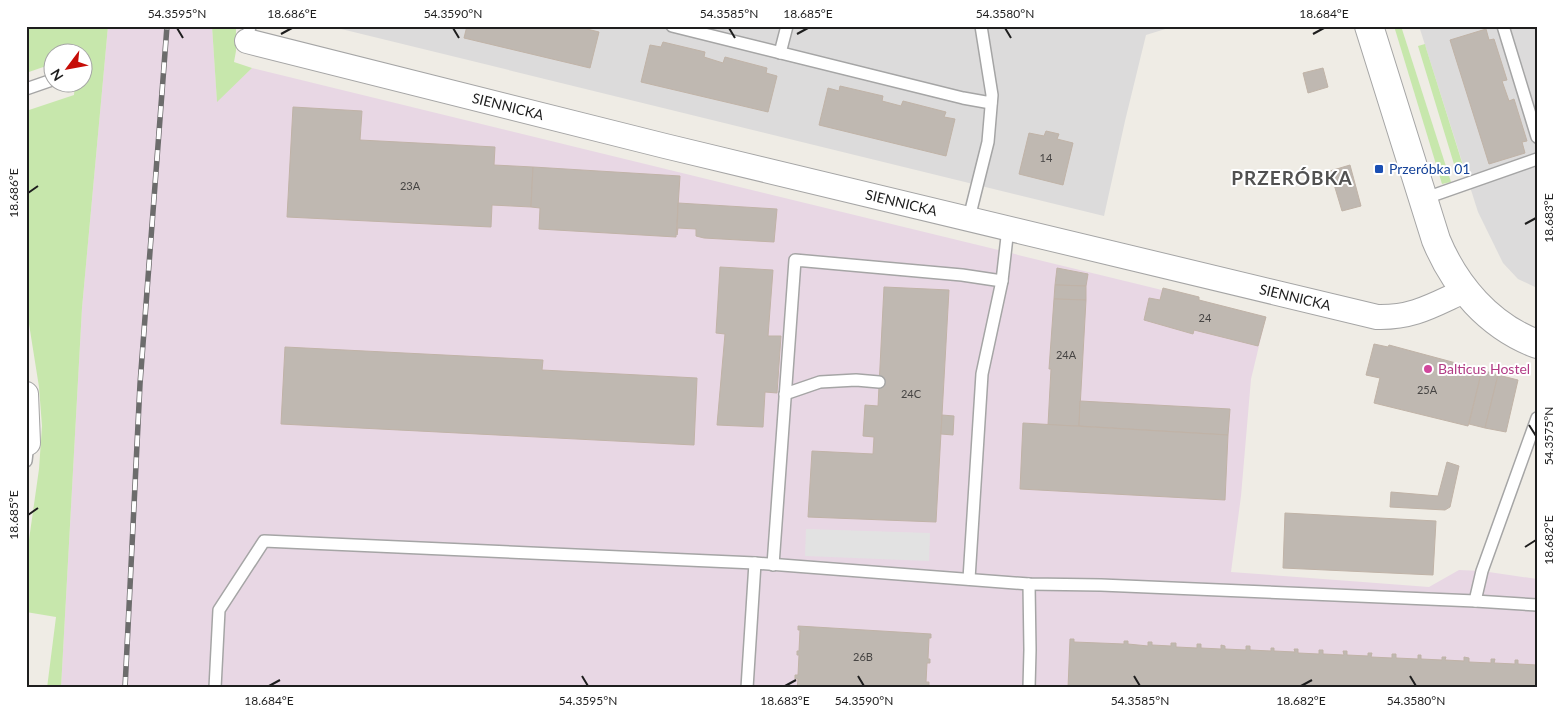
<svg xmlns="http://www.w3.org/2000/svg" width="1563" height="714" viewBox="0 0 1563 714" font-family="Lato,sans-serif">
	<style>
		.residential { fill: #dcdbdb }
		.industrial { fill: #e8d7e4 }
		.grass { fill: #c7e7ac }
		.parking { fill: #e2e2e2 }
		.building { fill: #bfb8b1; stroke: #c0b3a7 }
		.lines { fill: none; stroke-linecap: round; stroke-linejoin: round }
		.service-casing { stroke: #a5a5a5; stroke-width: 14 }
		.minor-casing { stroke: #a5a5a5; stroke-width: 26 }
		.tertiary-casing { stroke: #a5a5a5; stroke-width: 30 }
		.service { stroke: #fff; stroke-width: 11 }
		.minor { stroke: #fff; stroke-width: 24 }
		.tertiary { stroke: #fff; stroke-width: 28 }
		.rail-casing { stroke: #6c6c6c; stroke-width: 5.5 }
		.rail { stroke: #fff; stroke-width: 4; stroke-dasharray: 11; stroke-linecap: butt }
		.ticks { fill: none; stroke: #1e1e1e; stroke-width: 2 }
		.transit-dot { fill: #1a4fb4; stroke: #fff; stroke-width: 2 }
		.hotel-dot { fill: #d1479c; stroke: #fff; stroke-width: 2 }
		.labels { text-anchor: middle; stroke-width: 4; stroke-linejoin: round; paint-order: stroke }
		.number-label { font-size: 11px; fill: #464443 }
		.street-label { font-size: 14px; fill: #1e1e1e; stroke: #fff }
		.transit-label { font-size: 14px; fill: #164399; stroke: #fff; text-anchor: start }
		.hotel-label { font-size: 14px; fill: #b23c85; stroke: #fff; text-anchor: start }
		.district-label { font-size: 19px; font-weight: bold; letter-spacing: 1px; fill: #515151; stroke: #fff }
		.neatline { fill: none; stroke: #1e1e1e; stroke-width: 2 }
		.ticks-label { font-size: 12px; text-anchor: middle; fill: #1e1e1e }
	</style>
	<rect width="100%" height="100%" fill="#efece5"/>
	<g class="residential">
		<polygon points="329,26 1175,26 1146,35 1125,121 1104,216"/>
		<polygon points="1419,26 1537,26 1537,288 1518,279 1503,263 1478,212"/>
	</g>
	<polygon class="industrial" points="108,26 212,26 217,101 252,68 1162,290 1163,288 1199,297 1199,300 1266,317 1251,379 1241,496 1231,572 1429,587 1459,570 1482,571 1537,579 1537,688 61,688 82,308"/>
	<g class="grass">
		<polygon points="26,26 108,26 82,308 61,688 47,688 56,617 26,612 26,561 39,469 42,426 39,387 26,305 26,111 74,95 75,83 82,82 82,52 52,52 52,64 26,73"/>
		<polygon points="212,26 236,26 236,51 234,62 252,68 217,102"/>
		<polygon points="1394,26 1401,26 1451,182 1442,184"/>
		<polygon points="1425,44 1426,48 1465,172 1457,174 1418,46"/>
	</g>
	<polygon class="parking" points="806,529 930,533 929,561 805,556"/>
	<g class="building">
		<polygon points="467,26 588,26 587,29 599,32 590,68 464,38"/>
		<polygon points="1486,29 1489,40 1494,39 1507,80 1502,81 1509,101 1514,99 1527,141 1522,142 1525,153 1489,164 1450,40"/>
		<polygon points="663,42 705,52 704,57 723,63 725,57 767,68 766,73 777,76 768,112 641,82 650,45 661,47"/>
		<polygon points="1323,68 1328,87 1308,93 1303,73"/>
		<polygon points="840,86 883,96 882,101 901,106 903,101 946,112 944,117 955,119 946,156 819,125 828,88 839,91"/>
		<polygon points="293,107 362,111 360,140 495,147 494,165 533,167 531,207 492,205 491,227 287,217"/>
		<polygon points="1046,131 1059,134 1057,139 1073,143 1063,185 1019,174 1029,133 1044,136"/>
		<polygon points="1350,165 1361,206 1342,211 1330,171"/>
		<polygon points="533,167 680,176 676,237 539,229 540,208 531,207"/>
		<polygon points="678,203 777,209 774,242 704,238 696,236 696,229 678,228 677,235"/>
		<polygon points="720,267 773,270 768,336 781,336 777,393 765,392 763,427 717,425 725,334 716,333"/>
		<polygon points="1057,268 1088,274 1086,286 1055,285"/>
		<polygon points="1055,285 1086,286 1086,300 1054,299"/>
		<polygon points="884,287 949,290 936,522 808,517 812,451 873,454 874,437 863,436 865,405 878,406"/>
		<polygon points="1163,288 1199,297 1199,300 1266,317 1258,346 1194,330 1193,334 1144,320 1149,298 1160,300"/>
		<polygon points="1054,299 1086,300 1079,426 1048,425 1051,369 1049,369"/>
		<polygon points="1374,344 1388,347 1389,345 1482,370 1468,426 1374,403 1380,378 1366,375"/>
		<polygon points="285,347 543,360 542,370 697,378 694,445 281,424"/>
		<polygon points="1482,370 1498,375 1485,428 1469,424"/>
		<polygon points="1498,375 1518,380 1506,432 1485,428"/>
		<polygon points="1080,401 1230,409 1228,435 1079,426"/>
		<polygon points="942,415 954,416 953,435 941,434"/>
		<polygon points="1023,423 1228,435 1225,500 1020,489"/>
		<polygon points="1447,462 1459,466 1450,507 1445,510 1390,507 1391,492 1438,496"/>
		<polygon points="1285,513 1436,521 1433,575 1283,568"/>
		<polygon points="798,626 931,634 931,638 929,638 928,659 930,659 930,663 927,663 926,682 929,682 929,686 926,686 926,688 797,688 798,679 795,679 795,675 798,675 799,655 797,655 797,651 799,651 800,630 798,630"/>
		<polygon points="1070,639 1074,639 1074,642 1124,644 1124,641 1128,641 1128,644 1148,646 1148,642 1152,642 1152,645 1171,646 1171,643 1176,643 1176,647 1197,648 1197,644 1201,644 1201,648 1221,649 1221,645 1225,646 1225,649 1246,650 1246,646 1250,646 1250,650 1271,651 1271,648 1274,648 1274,651 1295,652 1294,649 1298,649 1298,653 1319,654 1319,650 1323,650 1323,654 1344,655 1343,651 1347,651 1347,655 1368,656 1368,653 1372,653 1371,657 1392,658 1392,654 1396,654 1396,658 1418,659 1418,655 1421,655 1421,659 1442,660 1442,657 1446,657 1445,660 1464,661 1464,657 1469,658 1469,662 1491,663 1491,659 1495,659 1494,663 1515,664 1515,660 1518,660 1518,664 1537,665 1537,688 1068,688"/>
	</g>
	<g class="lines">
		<defs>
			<g id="service">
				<polyline points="672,26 963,98 991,103"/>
				<polyline points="1503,26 1537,137"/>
				<polyline points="247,41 250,26"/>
				<polyline points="780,53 787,26"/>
				<polyline points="26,89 52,80"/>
				<polyline points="1423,199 1537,159"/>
				<polyline points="969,218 988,142 992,95 981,26"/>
				<polyline points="785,394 820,382 856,380 879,382"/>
				<polyline points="26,461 28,443"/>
				<polyline points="773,565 795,260 962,275 1002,281"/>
				<polyline points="969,579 982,374 1002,281 1008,228"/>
				<polyline points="1475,601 1482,571 1537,418"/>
				<polyline points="215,688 219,610 264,541 755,563 1029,584 1101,585 1475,601 1537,605"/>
				<polyline points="747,688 755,563"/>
				<polyline points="1029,688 1030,650 1029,584"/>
			</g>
			<g id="minor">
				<path id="s1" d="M 247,41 L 665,146 L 1377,317 C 1413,318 1433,305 1464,291"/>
				<polyline points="26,394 28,443"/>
			</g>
			<path id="tertiary" d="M 1369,26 L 1436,240 C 1455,286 1489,326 1537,344"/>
		</defs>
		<use href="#service" class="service-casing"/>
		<use href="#minor" class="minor-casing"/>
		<use href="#tertiary" class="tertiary-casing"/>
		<use href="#service" class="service"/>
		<use href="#minor" class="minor"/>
		<use href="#tertiary" class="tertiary"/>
		<defs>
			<polyline id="rail" points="125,688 140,384 167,26"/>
		</defs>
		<use href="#rail" class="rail-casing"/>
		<use href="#rail" class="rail"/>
	</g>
	<path class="ticks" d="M 177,28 L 183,38M 453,28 L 459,38M 729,28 L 735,38M 1005,28 L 1011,38M 281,34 L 292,28M 797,34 L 808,28M 1313,34 L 1324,28M 28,193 L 38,186M 1525,224 L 1536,218M 1529,425 L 1536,436M 28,515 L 38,508M 1525,547 L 1536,540M 582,676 L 588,686M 858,676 L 864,686M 1134,676 L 1140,686M 1410,676 L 1416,686M 269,686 L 280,680M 785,686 L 796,680M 1301,686 L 1312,680"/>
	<rect class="transit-dot" x="1374" y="164" width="10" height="10" rx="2.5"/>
	<circle class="hotel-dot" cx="1428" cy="369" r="5"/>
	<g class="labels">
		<g class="number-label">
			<text x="1046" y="162">14</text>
			<text x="410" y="190">23A</text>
			<text x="1205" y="322">24</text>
			<text x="1066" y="359">24A</text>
			<text x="1427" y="394">25A</text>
			<text x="911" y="398">24C</text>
			<text x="863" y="661">26B</text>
		</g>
		<g class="street-label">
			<text dy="5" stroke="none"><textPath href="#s1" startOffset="269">SIENNICKA</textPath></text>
			<text dy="5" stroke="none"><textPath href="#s1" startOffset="674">SIENNICKA</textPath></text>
			<text dy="5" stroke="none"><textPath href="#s1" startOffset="1079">SIENNICKA</textPath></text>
		</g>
		<g class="transit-label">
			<text x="1389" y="174">Przeróbka 01</text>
		</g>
		<g class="hotel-label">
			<text x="1438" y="374">Balticus Hostel</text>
		</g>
		<g class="district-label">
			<text x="1292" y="185">PRZERÓBKA</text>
		</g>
	</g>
	<rect width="1563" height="714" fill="none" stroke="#ffffff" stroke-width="55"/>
	<g transform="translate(68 68) rotate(238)"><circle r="24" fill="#ffffff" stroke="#a5a5a5"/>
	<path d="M0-4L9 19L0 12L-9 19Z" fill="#c60d07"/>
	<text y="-8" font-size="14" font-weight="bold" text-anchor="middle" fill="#1e1e1e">N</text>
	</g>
	<rect x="28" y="28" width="1508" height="658" class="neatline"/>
	<g class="ticks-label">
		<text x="177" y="18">54.3595°N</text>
		<text x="292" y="18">18.686°E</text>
		<text x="453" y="18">54.3590°N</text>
		<text x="729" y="18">54.3585°N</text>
		<text x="808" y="18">18.685°E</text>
		<text x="1005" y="18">54.3580°N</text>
		<text x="1324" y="18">18.684°E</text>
		<text transform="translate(14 193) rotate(-90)" y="4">18.686°E</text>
		<text transform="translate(1549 218) rotate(-90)" y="4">18.683°E</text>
		<text transform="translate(1549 436) rotate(-90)" y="4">54.3575°N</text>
		<text transform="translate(14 515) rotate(-90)" y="4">18.685°E</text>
		<text transform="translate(1549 540) rotate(-90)" y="4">18.682°E</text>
		<text x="269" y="705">18.684°E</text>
		<text x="588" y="705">54.3595°N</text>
		<text x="785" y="705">18.683°E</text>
		<text x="864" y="705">54.3590°N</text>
		<text x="1140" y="705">54.3585°N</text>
		<text x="1301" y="705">18.682°E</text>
		<text x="1416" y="705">54.3580°N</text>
	</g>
</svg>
